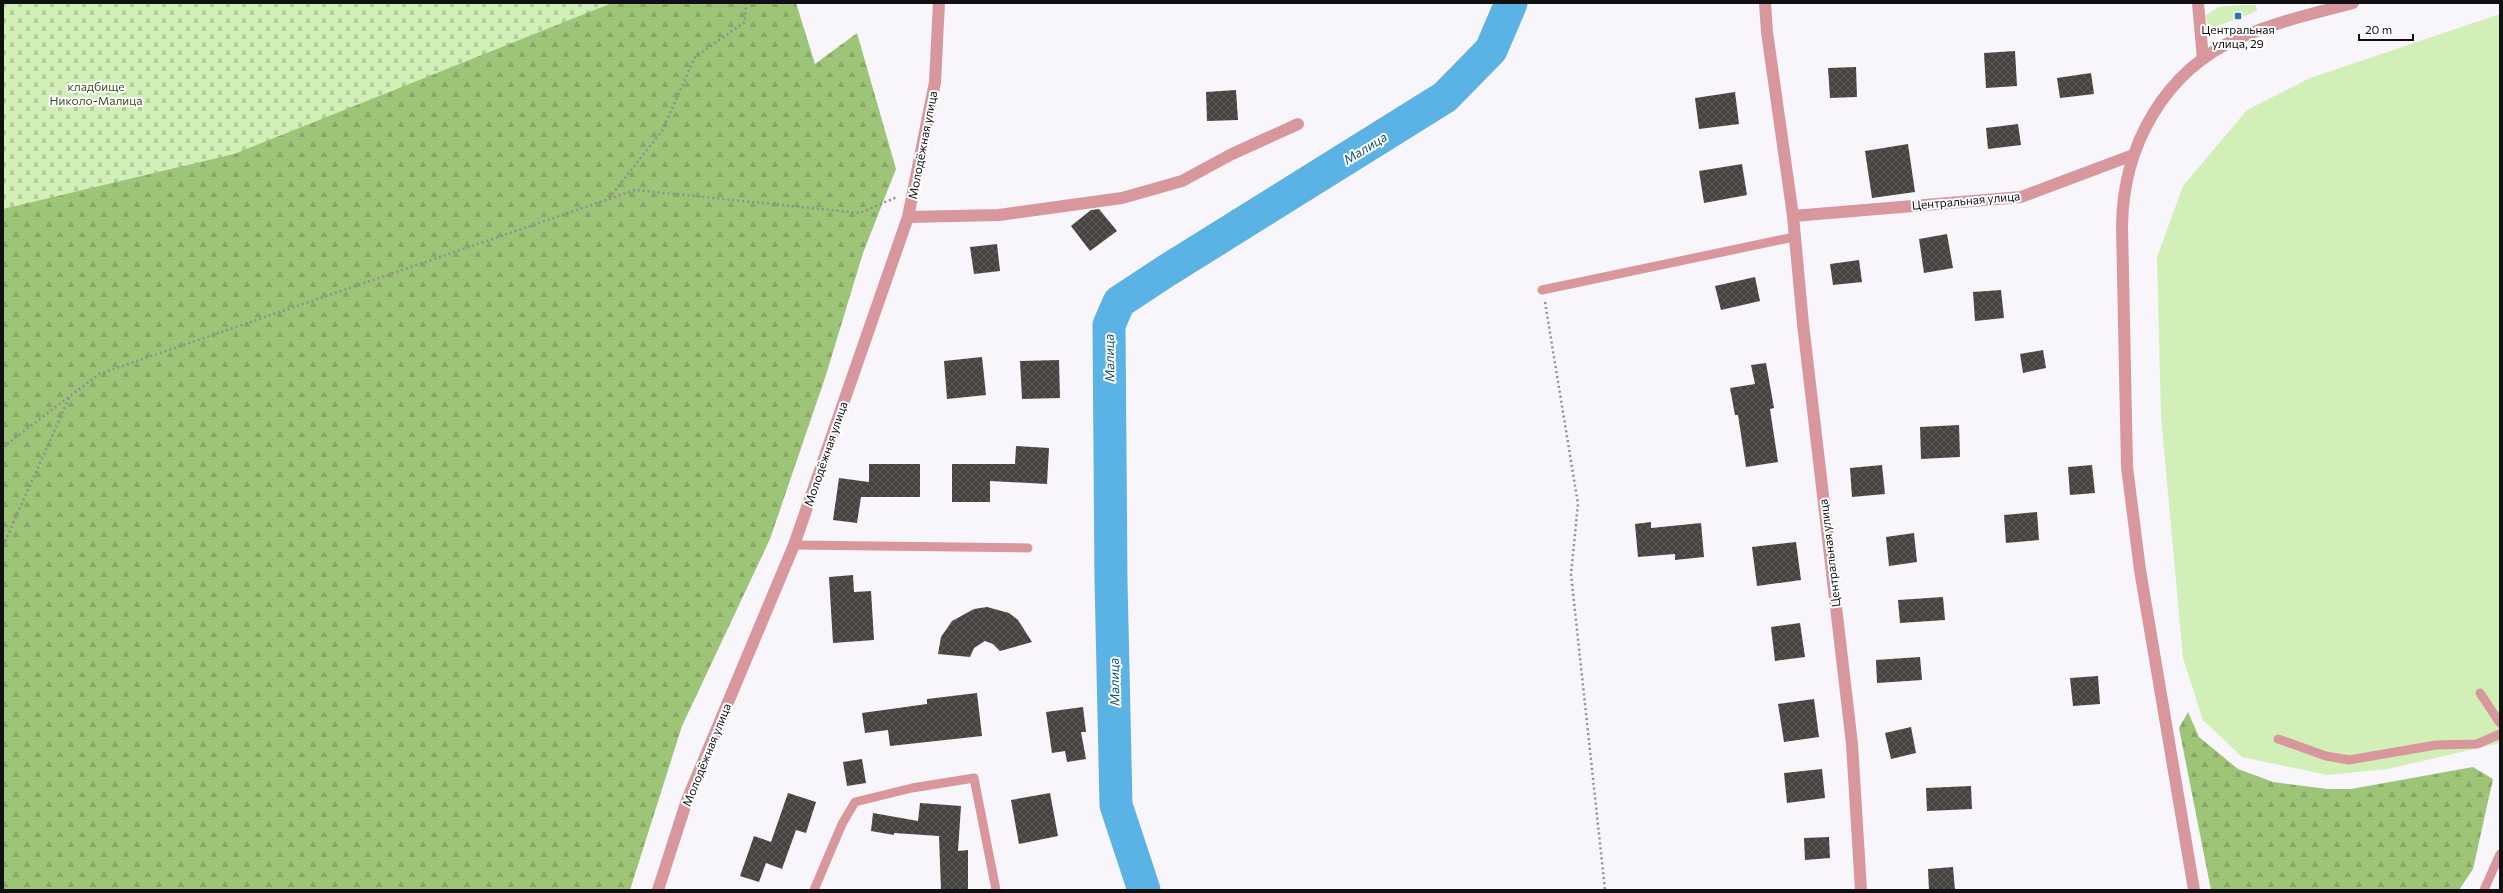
<svg xmlns="http://www.w3.org/2000/svg" width="2503" height="893" viewBox="0 0 2503 893" font-family="Commissioner,sans-serif">
	<style>
		.green { fill: #d1efb6 }
		.forest { fill: url(#forest-firs) }
		.cemetery { fill: url(#cemetery-stones) }
		.lines { fill: none; stroke-linecap: round; stroke-linejoin: round }
		.river { stroke: #5bb2e4; stroke-width: 33 }
		.building { fill: url(#building-cross-hatch) }
		.path { stroke: #918f93; stroke-width: 2.5; stroke-dasharray: 2 3; stroke-linecap: butt }
		.service { stroke: #d7979d; stroke-width: 9 }
		.minor { stroke: #d7979d; stroke-width: 12 }
		.tertiary { stroke: #d7979d; stroke-width: 12 }
		.poi-dot { fill: #2f76ab; stroke: #fff; stroke-width: 1.5 }
		.labels { text-anchor: middle; stroke-width: 4; stroke-linejoin: round; paint-order: stroke }
		.poi-label { font-size: 12px; fill: #100f11; stroke: #fff }
		.park-label { font-size: 12px; fill: #38511c; stroke: #fff }
		.street-label { font-size: 12px; fill: #100f11; stroke: #fff }
		.water-label { font-size: 13px; font-style: italic; fill: #0f5375; stroke: #fff }
	</style>
	<defs>
		<pattern id="forest-firs" width="22" height="20" patternUnits="userSpaceOnUse"><rect width="22" height="20" fill="#9dc477"/><path d="M5 1l3.5 6h-7zM16 11l3.5 6h-7z" fill="#86a766"/></pattern>
		<pattern id="cemetery-stones" width="16" height="16" patternUnits="userSpaceOnUse"><rect width="16" height="16" fill="#d1efb6"/><path d="M2 7V4a2 2 0 0 1 4 0v3zM10 15v-3a2 2 0 0 1 4 0v3z" fill="#b2cc9b"/></pattern>
		<pattern id="building-cross-hatch" width="8" height="8" patternUnits="userSpaceOnUse"><rect width="8" height="8" fill="#464340"/><path d="M0 0l8 8M0 8l8-8" fill="none" stroke="#5d5a58"/></pattern>
	</defs>
	<rect width="100%" height="100%" fill="#f8f6fa"/>
	<g class="green">
		<polygon points="2238,5 2256,5 2257,11 2213,28 2208,25 2205,16 2218,7"/>
		<polygon points="2500,14 2500,743 2388,769 2327,775 2242,757 2203,720 2183,658 2161,416 2157,257 2183,186 2247,110 2310,78"/>
	</g>
	<g class="forest">
		<polygon points="3,3 796,3 815,64 857,33 896,169 863,253 826,375 770,539 682,726 630,890 3,890"/>
		<polygon points="2188,712 2199,737 2238,769 2273,782 2328,789 2351,789 2473,767 2493,779 2473,869 2459,890 2211,890 2179,728"/>
	</g>
	<polygon class="cemetery" points="3,3 612,3 234,154 3,209"/>
	<g class="lines">
		<polyline class="river" points="1144,890 1116,805 1111,580 1109,325 1119,302 1166,271 1445,97 1491,50 1511,3"/>
	</g>
	<g class="building">
		<polygon points="2015,51 2017,86 1986,88 1984,53"/>
		<polygon points="1856,67 1857,97 1830,98 1828,68"/>
		<polygon points="2091,73 2094,94 2060,98 2057,78"/>
		<polygon points="1236,90 1238,120 1207,121 1206,92"/>
		<polygon points="1735,92 1739,124 1699,129 1695,98"/>
		<polygon points="2018,124 2021,145 1988,149 1986,128"/>
		<polygon points="1908,144 1915,192 1872,198 1865,151"/>
		<polygon points="1742,164 1747,195 1704,203 1699,171"/>
		<polygon points="1099,209 1117,231 1090,251 1071,226 1091,210"/>
		<polygon points="1947,234 1953,268 1924,273 1919,239"/>
		<polygon points="997,244 1000,271 974,274 970,247"/>
		<polygon points="1859,260 1862,282 1833,285 1830,264"/>
		<polygon points="1755,277 1760,301 1721,310 1715,286"/>
		<polygon points="2001,290 2004,318 1975,321 1973,292"/>
		<polygon points="2043,350 2046,368 2023,373 2020,354"/>
		<polygon points="982,357 986,395 947,399 944,361"/>
		<polygon points="1059,360 1060,398 1022,399 1020,361"/>
		<polygon points="1766,363 1774,408 1770,409 1778,462 1746,467 1738,415 1735,415 1730,388 1755,384 1751,365"/>
		<polygon points="1959,425 1960,457 1921,459 1920,427"/>
		<polygon points="1016,446 1049,448 1047,484 990,481 990,502 952,502 952,464 1015,464"/>
		<polygon points="869,464 920,464 920,497 861,497 857,523 833,520 839,478 869,482"/>
		<polygon points="1882,465 1885,494 1852,497 1850,468"/>
		<polygon points="2092,465 2095,493 2070,495 2068,467"/>
		<polygon points="2037,512 2039,540 2006,543 2004,515"/>
		<polygon points="1651,522 1651,528 1701,523 1704,557 1675,560 1675,554 1638,557 1635,524"/>
		<polygon points="1914,533 1917,562 1889,566 1886,537"/>
		<polygon points="1796,542 1801,580 1757,586 1752,547"/>
		<polygon points="853,575 854,592 871,591 874,640 833,643 829,577"/>
		<polygon points="1943,597 1945,620 1900,623 1898,600"/>
		<polygon points="987,607 1009,613 1018,620 1032,642 1000,651 993,644 985,641 974,648 970,657 938,654 941,637 952,621 974,609"/>
		<polygon points="1800,623 1805,657 1775,661 1771,627"/>
		<polygon points="1920,657 1922,680 1877,683 1876,660"/>
		<polygon points="2098,676 2100,704 2073,706 2070,678"/>
		<polygon points="977,693 982,736 890,746 888,730 865,733 862,713 927,704 927,699"/>
		<polygon points="1814,699 1819,737 1784,742 1778,704"/>
		<polygon points="1083,707 1086,732 1081,732 1086,759 1067,762 1065,751 1052,753 1046,712"/>
		<polygon points="1911,727 1916,753 1891,759 1885,733"/>
		<polygon points="862,759 866,783 847,786 843,762"/>
		<polygon points="1822,769 1825,798 1787,803 1784,773"/>
		<polygon points="1971,786 1972,809 1927,811 1926,788"/>
		<polygon points="788,793 816,802 806,833 796,830 782,869 766,863 759,882 740,876 754,836 771,842"/>
		<polygon points="1050,793 1058,836 1019,844 1011,800"/>
		<polygon points="920,803 961,806 958,851 968,850 968,890 941,890 939,836 894,833 894,835 871,831 873,813 918,821"/>
		<polygon points="1829,837 1830,858 1805,860 1804,838"/>
		<polygon points="1953,867 1955,890 1929,890 1928,869"/>
	</g>
	<g class="lines">
		<g class="path">
			<polyline points="609,198 662,131 695,57 745,22 746,3"/>
			<polyline points="1545,302 1578,504 1571,574 1605,890"/>
			<polyline points="3,447 99,374 635,190 860,213 897,197"/>
			<polyline points="3,546 69,398"/>
		</g>
		<g class="service">
			<polyline points="1542,290 1794,237"/>
			<polyline points="794,545 1028,548"/>
			<polyline points="2480,693 2500,723"/>
			<polyline points="2278,739 2326,756 2349,760 2436,745 2477,744 2500,734"/>
			<polyline points="814,890 842,824 855,802 912,788 974,778 996,890"/>
			<polyline points="2484,890 2500,854"/>
		</g>
		<g class="minor">
			<polyline points="1765,3 1767,32 1793,216 1803,324 1852,744 1861,890"/>
			<polyline points="2198,3 2203,59"/>
			<polyline points="1793,216 2021,197 2133,155"/>
			<polyline points="908,217 999,215 1122,198 1182,181 1232,154 1298,124"/>
			<polyline points="658,890 687,800 794,545 908,217 935,82 939,3"/>
		</g>
		<path class="tertiary" d="M 2194,890 L 2140,570 L 2127,467 L 2122,226 C 2123,146 2164,71 2239,38 C 2275,22 2315,13 2353,3"/>
	</g>
	<rect class="poi-dot" x="2234" y="12" width="8" height="8" rx="2"/>
	<g class="labels">
		<g class="poi-label">
			<text x="2238" y="34">Центральная<tspan x="2238" dy="14">улица, 29</tspan></text>
		</g>
		<g class="park-label">
			<text x="96" y="91">кладбище<tspan x="96" dy="14">Николо-Малица</tspan></text>
		</g>
		<g class="street-label">
			<text transform="translate(923 145) rotate(-79)" y="4">Молодёжная улица</text>
			<text transform="translate(1966 201) rotate(-5)" y="4">Центральная улица</text>
			<text transform="translate(826 454) rotate(-71)" y="4">Молодёжная улица</text>
			<text transform="translate(1830 553) rotate(-97)" y="4">Центральная улица</text>
			<text transform="translate(707 755) rotate(-68)" y="4">Молодёжная улица</text>
		</g>
		<g class="water-label">
			<text transform="translate(1365 148) rotate(-32)" y="5">Малица</text>
			<text transform="translate(1109 358) rotate(-91)" y="5">Малица</text>
			<text transform="translate(1114 682) rotate(-91)" y="5">Малица</text>
		</g>
	</g>
	<rect width="2503" height="893" fill="none" stroke="#100f11" stroke-width="8"/>
	<path d="M2359 34v6h54v-6" fill="none" stroke="#100f11" stroke-width="2"/>
	<text x="2365" y="34" font-size="12" fill="#100f11" stroke="#ffffff" stroke-width="3" paint-order="stroke">20 m</text>
</svg>
